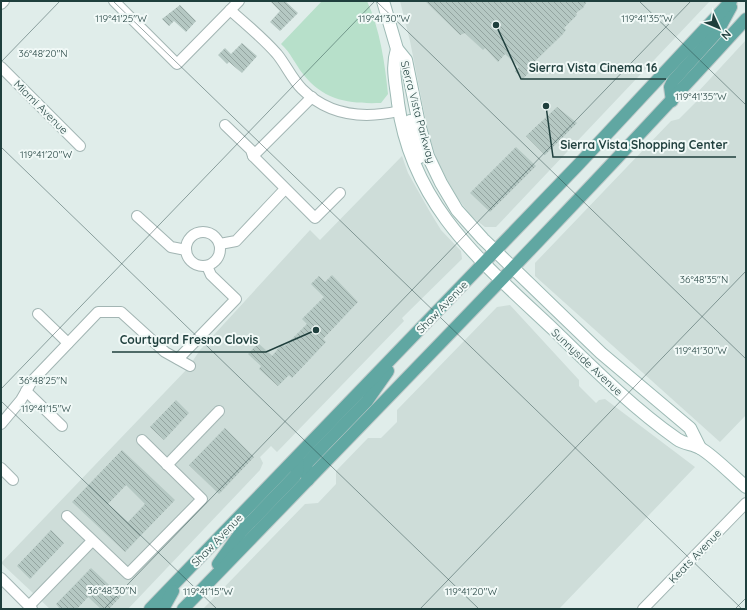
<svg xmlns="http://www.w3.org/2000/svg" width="747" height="610" viewBox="0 0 747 610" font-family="Quicksand,sans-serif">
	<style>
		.built { fill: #ceddd9 }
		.grass { fill: #b7e0ca }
		.building { fill: url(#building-back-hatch); fill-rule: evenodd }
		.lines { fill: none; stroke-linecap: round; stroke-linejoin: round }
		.minor-casing { stroke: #a2b5b3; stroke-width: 12 }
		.secondary-casing { stroke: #9dbab5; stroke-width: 14 }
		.primary-casing { stroke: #c0c9c9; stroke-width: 14 }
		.minor { stroke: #fff; stroke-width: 10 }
		.secondary { stroke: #fff; stroke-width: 12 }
		.primary { stroke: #60a7a2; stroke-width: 12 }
		.ticks { fill: none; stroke: #1f3f3d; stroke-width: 1; stroke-opacity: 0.45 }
		.labels { text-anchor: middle; stroke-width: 4; stroke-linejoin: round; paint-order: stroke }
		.street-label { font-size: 11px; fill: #1f3f3d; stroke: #f1f9f7 }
		.ticks-label { font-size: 10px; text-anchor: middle; fill: #1f3f3d; stroke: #f1f9f7; stroke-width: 4; stroke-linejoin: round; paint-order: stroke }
		.leader { fill: none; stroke: #1f3f3d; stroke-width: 1.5 }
		.callout-dot { fill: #1f3f3d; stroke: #f1f9f7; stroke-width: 1.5 }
		.callout-label { font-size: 12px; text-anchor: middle; font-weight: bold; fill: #1f3f3d; stroke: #f1f9f7; stroke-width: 4; stroke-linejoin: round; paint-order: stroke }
	</style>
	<defs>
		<pattern id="building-back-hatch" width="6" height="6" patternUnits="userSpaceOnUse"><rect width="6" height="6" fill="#b5c8c3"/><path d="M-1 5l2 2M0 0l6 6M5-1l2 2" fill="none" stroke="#93a4a0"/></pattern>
	</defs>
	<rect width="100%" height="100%" fill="#e0edea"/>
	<g class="built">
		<polygon points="400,1 710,1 496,227 485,227 472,217 456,196 437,161 427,127 410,41"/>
		<polygon points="746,40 746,415 720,442 535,276 535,263 671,121 679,119 697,101 697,93"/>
		<polygon points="402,156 408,173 430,212 441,230 461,251 462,259 402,318 404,321 277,452 271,446 260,457 263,463 260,470 128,609 50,609 1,563 188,368 200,350 310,230 320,240"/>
		<polygon points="510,305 579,380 579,386 596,403 599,400 605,399 695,467 559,609 203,609 305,504 318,503 336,484 336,471 368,438 381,438 397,422 397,410 497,307"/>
	</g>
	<path class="grass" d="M 322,1 L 367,1 C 380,29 385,64 388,94 L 381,103 C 350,104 324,101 303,74 C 295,64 291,53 281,44 Z"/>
	<g class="building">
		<polygon points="270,1 285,1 298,13 280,31 270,22 280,11"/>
		<polygon points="425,1 587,1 583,8 576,13 577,15 564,28 566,30 562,35 528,68 531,70 523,79 515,71 519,67 505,54 498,62 485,48 483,50 465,33 460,35"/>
		<polygon points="180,5 196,21 186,32 174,21 169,26 162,19"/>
		<polygon points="242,43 257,56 242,73 229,62 227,64 218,55 225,48 231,54"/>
		<polygon points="557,107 577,123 545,155 526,136"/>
		<polygon points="516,147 536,166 490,212 470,193"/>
		<polygon points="332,275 358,302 323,339 326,342 292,378 289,375 278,386 259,369 261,366 248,354 258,343 272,356 282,344 285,346 307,324 302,319 324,297 311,284 319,276 325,282"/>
		<polygon points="176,400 189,413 164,440 150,427"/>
		<polygon points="225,428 254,457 219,494 189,465"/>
		<path d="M 122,450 L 175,500 L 125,552 L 72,502 ZM 126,485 L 145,504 L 128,522 L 108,504 Z"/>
		<polygon points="51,530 64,543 30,579 17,566"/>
		<polygon points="91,568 121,596 109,609 101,609 88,597 77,609 60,609 56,604"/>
	</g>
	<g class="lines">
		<defs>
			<g id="minor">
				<polyline points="114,1 177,64 239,1"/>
				<polyline points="1,4 4,1"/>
				<path d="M 230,10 C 246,24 263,38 277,54 C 286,65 292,79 302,89 C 329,116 364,119 399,111"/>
				<polyline points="1,67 80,146"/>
				<polyline points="225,125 251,150 253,156 312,97"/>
				<polyline points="253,156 315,218 340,193"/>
				<polyline points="137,216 171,247 186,250"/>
				<circle cx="203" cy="249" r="17"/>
				<polyline points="220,244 236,241 285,189"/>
				<polyline points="38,314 68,343"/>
				<polyline points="178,359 236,299 211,275 207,266"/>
				<polyline points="26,391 62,426"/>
				<polyline points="1,424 21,400 32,381 98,312 121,312 165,352 190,366"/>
				<polyline points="167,465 219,411"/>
				<polyline points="1,468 13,480"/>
				<polyline points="67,516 128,574 202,499 142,440"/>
				<polyline points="1,578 32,609"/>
				<polyline points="29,606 92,541"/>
				<polyline points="643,609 746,503"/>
			</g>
			<g id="secondary">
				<polyline points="383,1 397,49 406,60 419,124 428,156 441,183 457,210 483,239 601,353 690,428 700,448"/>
				<path d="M 397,49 C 391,68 396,83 398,103 C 412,207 483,263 555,331 C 594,369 633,408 677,439 C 684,444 693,444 700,448 C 714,456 733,476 746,487"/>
				<polyline points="410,121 420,157"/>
			</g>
			<g id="primary">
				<polyline points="672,101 670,87 673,81 718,31 731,7"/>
				<polyline points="308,480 305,469 308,462 367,401 388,371"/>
				<polyline points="218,564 241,532 295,476 298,469 297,457"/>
				<polyline points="150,609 578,165 731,1"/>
				<polyline points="163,609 173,591"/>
				<path d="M 183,609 C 372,413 563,220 746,19"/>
			</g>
		</defs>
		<use href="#minor" class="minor-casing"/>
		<use href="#secondary" class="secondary-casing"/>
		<use href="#primary" class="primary-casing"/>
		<use href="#minor" class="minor"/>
		<use href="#secondary" class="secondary"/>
		<use href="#primary" class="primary"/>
	</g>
	<path class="ticks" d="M 113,1 L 742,609M 376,1 L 746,359M 639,1 L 746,105M 1,62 L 60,1M 1,147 L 479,609M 1,389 L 375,1M 1,401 L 217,609M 104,609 L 691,1M 420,609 L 746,271M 735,609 L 746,598"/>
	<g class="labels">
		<g class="street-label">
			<text transform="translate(41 107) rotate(45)" y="4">Miami Avenue</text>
			<text transform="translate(418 112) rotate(75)" y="4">Sierra Vista Parkway</text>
			<text transform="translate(442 307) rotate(-46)" y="4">Shaw Avenue</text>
			<text transform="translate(587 362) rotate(43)" y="4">Sunnyside Avenue</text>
			<text transform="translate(217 540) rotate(-46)" y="4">Shaw Avenue</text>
			<text transform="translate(695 556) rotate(-46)" y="4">Keats Avenue</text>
		</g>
	</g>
	<g class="ticks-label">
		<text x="121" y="22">119°41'25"W</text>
		<text x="384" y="22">119°41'30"W</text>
		<text x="647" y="22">119°41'35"W</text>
		<text x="43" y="57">36°48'20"N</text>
		<text x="701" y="100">119°41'35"W</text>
		<text x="46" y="158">119°41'20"W</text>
		<text x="704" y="283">36°48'35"N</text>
		<text x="701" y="354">119°41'30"W</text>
		<text x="43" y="384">36°48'25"N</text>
		<text x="46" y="412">119°41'15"W</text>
		<text x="112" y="594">36°48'30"N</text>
		<text x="208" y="595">119°41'15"W</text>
		<text x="471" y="595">119°41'20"W</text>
	</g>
	<path class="leader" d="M496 25L521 79H666M546 106L553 157H736M316 330L266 352H112"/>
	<g class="callout-dot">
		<circle cx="496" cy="25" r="4"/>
		<circle cx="546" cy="106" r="4"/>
		<circle cx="316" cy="330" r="4"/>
	</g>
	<g class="callout-label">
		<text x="593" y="72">Sierra Vista Cinema 16</text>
		<text x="644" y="149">Sierra Vista Shopping Center</text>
		<text x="189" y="344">Courtyard Fresno Clovis</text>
	</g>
	<rect width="747" height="610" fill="none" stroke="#1f3f3d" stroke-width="4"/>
	<g transform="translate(719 28) rotate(134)" stroke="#f1f9f7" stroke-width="3" paint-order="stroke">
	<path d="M0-3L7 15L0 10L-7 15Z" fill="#1f3f3d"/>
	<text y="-6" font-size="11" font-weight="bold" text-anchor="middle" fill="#1f3f3d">N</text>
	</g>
</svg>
